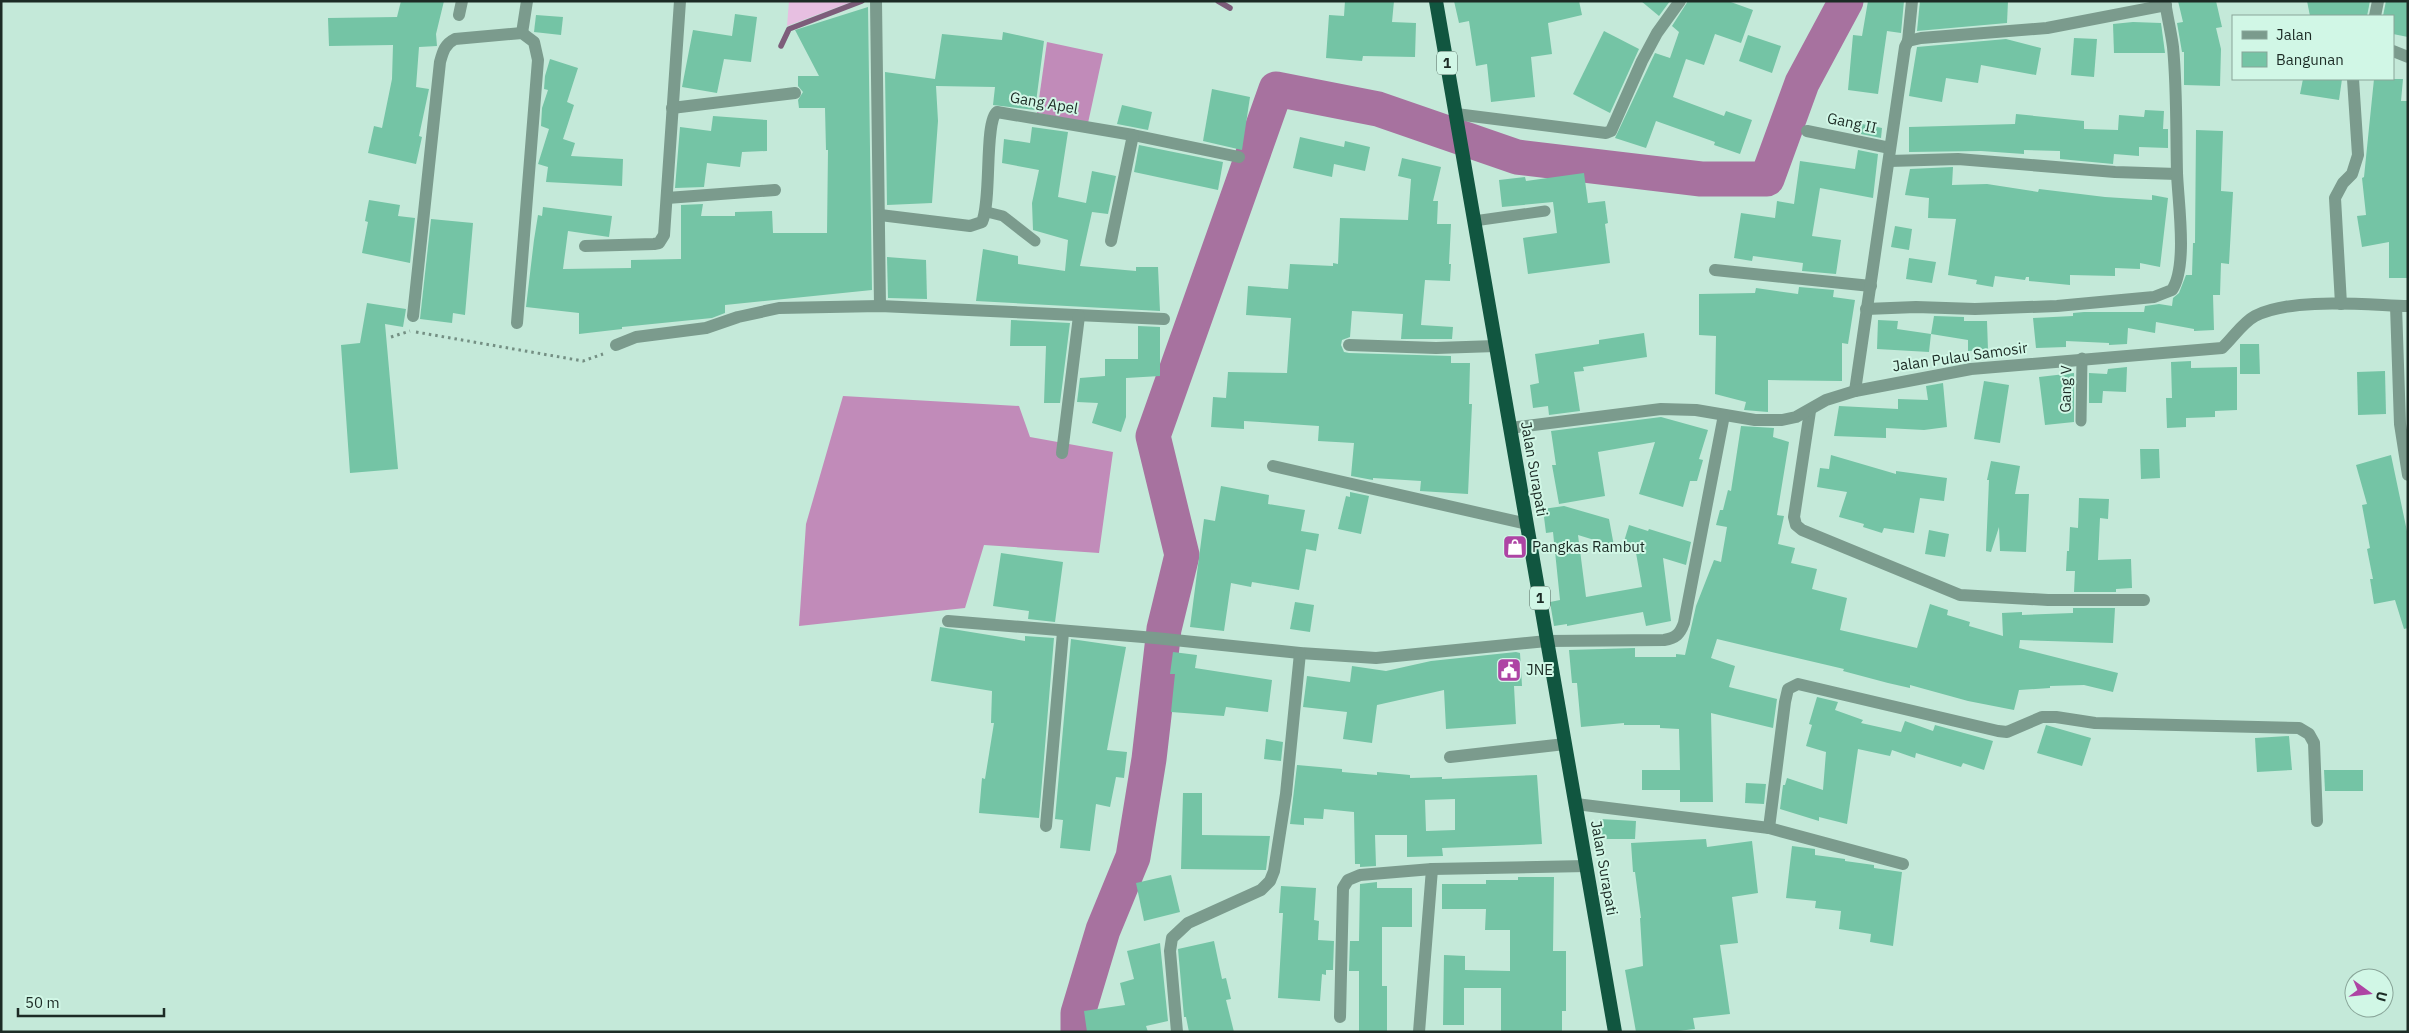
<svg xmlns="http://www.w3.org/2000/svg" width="2409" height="1033" viewBox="0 0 2409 1033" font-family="'IBM Plex Sans',sans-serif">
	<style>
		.green { fill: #e7bfe1 }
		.forest { fill: #c18bb9 }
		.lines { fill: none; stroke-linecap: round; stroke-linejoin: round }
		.stream { stroke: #7d5d7a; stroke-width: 5.5 }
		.river { stroke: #a7729f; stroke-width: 35 }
		.building { fill: #74c4a5; fill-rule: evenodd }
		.path { stroke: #748f83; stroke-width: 3; stroke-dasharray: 2.5 4; stroke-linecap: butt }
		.service { stroke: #7b9b8d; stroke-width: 11 }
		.minor { stroke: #7b9b8d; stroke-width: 12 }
		.trunk { stroke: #115640; stroke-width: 14 }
		.labels { text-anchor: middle; stroke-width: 4; stroke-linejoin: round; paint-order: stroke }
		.shield { fill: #d1f7e6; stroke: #52685f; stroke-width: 1 }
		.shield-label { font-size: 14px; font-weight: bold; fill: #1c2b25 }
		.street-label { font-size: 15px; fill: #1c2b25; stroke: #d1f7e6 }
		.poi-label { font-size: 15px; fill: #1c2b25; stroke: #d1f7e6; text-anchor: start }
	</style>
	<rect width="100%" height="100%" fill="#c4e9d9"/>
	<polygon class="green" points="789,1 854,1 787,26"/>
	<g class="forest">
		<polygon points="1047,42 1103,54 1088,123 1037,113"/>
		<polygon points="843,396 1019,406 1030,437 1113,452 1099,553 984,545 965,608 799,626 806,524"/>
	</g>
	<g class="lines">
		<g class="stream">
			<polyline points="1218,1 1230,8"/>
			<polyline points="781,46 789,29 862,1"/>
		</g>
		<polyline class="river" points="1078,1032 1078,1013 1103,930 1133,857 1149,759 1164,629 1182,555 1153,436 1276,89 1378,109 1517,157 1701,179 1767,179 1802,83 1846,1"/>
	</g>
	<g class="building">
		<polygon points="401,1 444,1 436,34 437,46 419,47 416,87 429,89 419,136 422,137 416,164 368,153 374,126 382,128 392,79 393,45 329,46 328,18 397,17"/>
		<polygon points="1345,1 1394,1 1392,22 1416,23 1415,57 1363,56 1362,61 1326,58 1329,15 1344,16"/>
		<polygon points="1454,1 1579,1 1582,15 1548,23 1552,54 1531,57 1535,97 1491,102 1487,64 1476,66 1469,21 1459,23"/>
		<polygon points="1641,1 1670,1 1659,16"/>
		<polygon points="1688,1 1728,1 1753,10 1741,43 1715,34 1704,65 1686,59 1673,97 1724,116 1726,111 1752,120 1740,154 1714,145 1715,142 1656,121 1646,148 1615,138 1655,53 1670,58 1679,32 1672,26"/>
		<polygon points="1868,1 1904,1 1901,33 1887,31 1878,94 1848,90 1853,35 1862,36"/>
		<polygon points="1920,1 2008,1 2007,23 1917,31"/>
		<polygon points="2178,1 2216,1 2222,27 2216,28 2221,49 2220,86 2184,85 2184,52 2182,52 2177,23 2183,22"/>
		<polygon points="2307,1 2370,1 2367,16 2310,16"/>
		<polygon points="2386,1 2408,1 2408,37 2393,34 2393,16 2383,16"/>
		<polygon points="868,7 872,290 725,305 725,313 712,318 622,327 622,329 579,334 579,313 526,307 534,240 538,215 542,216 543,207 612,216 609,237 568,231 563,269 631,268 631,260 681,259 681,205 703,204 701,216 735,216 735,212 772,211 773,233 827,233 828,150 826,150 825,108 799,108 798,100 803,92 798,86 798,76 819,76 795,30"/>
		<polygon points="735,14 757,17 751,62 724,59 717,93 682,87 693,30 732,36"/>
		<polygon points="536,15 563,17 561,35 534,32"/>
		<polygon points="2133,22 2161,23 2165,53 2114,53 2113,24"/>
		<polygon points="1604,31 1639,49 1610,113 1573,94"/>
		<polygon points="1003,32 1044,41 1035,110 993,105 995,87 936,86 938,121 932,203 887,205 885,72 935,79 942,34 1002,40"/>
		<polygon points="1748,35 1781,46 1772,73 1739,61"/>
		<polygon points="2074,38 2097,39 2094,77 2071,75"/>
		<polygon points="2006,39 2041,48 2036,75 1981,65 1978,83 1946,78 1942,102 1909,96 1917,47"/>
		<polygon points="550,59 578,68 567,102 574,105 563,139 575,143 571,156 623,159 622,186 546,182 548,167 538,164 549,129 541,126 542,108 548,90 544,89 545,76"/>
		<polygon points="2303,79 2342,79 2339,100 2300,94"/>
		<polygon points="2374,79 2403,79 2401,101 2408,101 2408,278 2389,278 2389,242 2362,247 2357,216 2366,215 2362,178 2364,177"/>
		<polygon points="1212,89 1250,97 1242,150 1203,141"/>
		<polygon points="1122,105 1152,112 1148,130 1117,124"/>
		<polygon points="2145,110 2164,111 2163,129 2168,129 2168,148 2139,147 2139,156 2114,154 2113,164 2060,159 2060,151 2024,150 2024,154 1981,151 1909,152 1909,127 2015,124 2016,114 2084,121 2084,129 2118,130 2119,115 2144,117"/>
		<polygon points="713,116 767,120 767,151 742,152 740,167 707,163 704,187 675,188 680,127 711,131"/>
		<polygon points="1862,124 1882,128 1881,138 1861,134"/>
		<polygon points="1032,127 1068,132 1058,197 1086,203 1092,171 1116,176 1108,214 1092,212 1080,266 1136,271 1136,267 1158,267 1160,311 976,301 983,249 1018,256 1018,264 1065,271 1068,240 1033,230 1032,203 1039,170 1002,163 1004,139 1030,143"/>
		<polygon points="2196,130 2223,131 2221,191 2233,192 2229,264 2221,263 2220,295 2213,295 2214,330 2194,331 2194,329 2156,322 2155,333 2128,328 2127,344 2109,345 2109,343 2066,341 2066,347 2036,348 2033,318 2073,316 2073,313 2084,312 2144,312 2145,306 2159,304 2172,306 2173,298 2179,293 2186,275 2192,275 2193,243 2195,243"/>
		<polygon points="1300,137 1344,147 1345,141 1370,147 1365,171 1334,164 1332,177 1293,168"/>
		<polygon points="1139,145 1223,162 1218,190 1134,172"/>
		<polygon points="1858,150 1878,154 1873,198 1820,188 1812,236 1841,240 1836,274 1802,271 1803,263 1753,256 1752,261 1734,258 1741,213 1775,218 1777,201 1794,204 1800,161 1855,169"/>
		<polygon points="1402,158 1441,167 1433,201 1438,201 1437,224 1451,224 1449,264 1451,264 1450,281 1425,280 1421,325 1453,327 1452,339 1401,339 1403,314 1352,311 1350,337 1342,340 1341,345 1344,352 1349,353 1451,356 1451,363 1470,363 1469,404 1472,404 1468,494 1420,491 1421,481 1373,478 1373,480 1351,476 1354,443 1318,441 1319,426 1244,421 1244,429 1211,427 1213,397 1226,398 1228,372 1287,373 1291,318 1246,315 1248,286 1288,289 1290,264 1333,266 1333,263 1338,264 1340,218 1408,220 1411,179 1398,176"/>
		<polygon points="1953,167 1952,185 1987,184 2038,192 2039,189 2105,197 2152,200 2152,195 2168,198 2160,267 2140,263 2140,269 2115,268 2115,276 2070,275 2070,285 2029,281 2029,277 2026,277 2025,280 1995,276 1993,287 1976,284 1977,280 1948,275 1956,219 1928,218 1929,198 1905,195 1910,169"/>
		<polygon points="1584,173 1588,203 1605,201 1608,223 1605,224 1610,263 1528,274 1523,238 1557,233 1553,202 1502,207 1499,180 1525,177 1526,181"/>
		<polygon points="369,200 400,205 398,216 415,218 410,263 362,253 368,222 365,221"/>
		<polygon points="431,219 473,223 465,315 453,313 452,323 420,319"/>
		<polygon points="1895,226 1912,229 1909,250 1891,247"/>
		<polygon points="887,257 926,260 927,299 888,298"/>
		<polygon points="1909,258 1936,262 1932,283 1906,279"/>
		<polygon points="1799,287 1834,290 1833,297 1855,300 1848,344 1842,343 1842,381 1768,380 1768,412 1744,410 1746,402 1715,394 1716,336 1699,335 1699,294 1755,293 1756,288 1798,294"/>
		<polygon points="367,303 406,309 403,327 385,324 398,469 350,473 341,345 360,343"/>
		<polygon points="1934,316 1964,317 1964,321 1987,321 1988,350 1968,351 1968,340 1931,334"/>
		<polygon points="1011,320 1070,323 1060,403 1044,403 1046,346 1010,346"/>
		<polygon points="1878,320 1898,321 1897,329 1931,334 1929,352 1877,349"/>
		<polygon points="1138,326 1160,327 1160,376 1126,378 1126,417 1121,432 1092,423 1098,403 1077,402 1080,378 1105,376 1105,359 1138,359"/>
		<polygon points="1644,333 1647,357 1583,367 1584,371 1574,372 1580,411 1549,415 1548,406 1533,408 1530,385 1539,383 1535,354 1599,344 1599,340"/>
		<polygon points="2240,344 2259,344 2260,374 2240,374"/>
		<polygon points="2191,361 2191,368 2237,367 2237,410 2215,411 2215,417 2186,418 2186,427 2167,428 2166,398 2172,398 2171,362"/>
		<polygon points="2127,367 2126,392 2103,391 2102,403 2089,403 2089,373 2107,374 2108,369"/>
		<polygon points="2385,371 2386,414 2358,415 2357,372"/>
		<polygon points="2074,373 2074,422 2045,425 2039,377"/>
		<polygon points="1984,381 2009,385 2000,443 1974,439"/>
		<polygon points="1943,383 1947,427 1924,430 1886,428 1886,438 1834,436 1839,406 1898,409 1898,399 1928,400 1926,386"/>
		<polygon points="1661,417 1708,430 1699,459 1703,460 1697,481 1690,481 1683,507 1639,494 1655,442 1598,452 1605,496 1559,504 1552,465 1556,465 1551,431"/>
		<polygon points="1741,426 1774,428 1773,437 1789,442 1777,515 1784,516 1778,544 1795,548 1791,563 1817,569 1812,589 1847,598 1840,630 1917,648 1930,604 1948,610 1947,615 1970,622 1969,626 2003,636 2002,613 2022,612 2022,615 2073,613 2073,608 2115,608 2113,643 2020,640 2019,648 2118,673 2113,692 2084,685 2050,686 2050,688 2019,690 2014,710 1968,701 1910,685 1910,688 1888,683 1843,671 1844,669 1717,639 1711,658 1735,666 1729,687 1777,699 1773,728 1711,713 1713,802 1680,802 1680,790 1642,790 1642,770 1680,770 1679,729 1660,728 1660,725 1624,725 1624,723 1581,727 1577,683 1572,683 1569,650 1635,648 1635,657 1676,657 1676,654 1685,655 1696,606 1714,560 1721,562 1727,527 1716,525 1720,510 1723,510 1728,490 1731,491"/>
		<polygon points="2140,449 2159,449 2160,478 2141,479"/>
		<polygon points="1831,455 1896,474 1896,471 1947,478 1944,501 1920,498 1914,533 1884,528 1882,533 1863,527 1864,524 1839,517 1847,492 1817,487 1820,468 1829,469"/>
		<polygon points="2391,455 2408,536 2408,628 2404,629 2395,600 2374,604 2370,579 2373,579 2367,549 2370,548 2362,505 2367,504 2356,465"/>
		<polygon points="1991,461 2020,466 2015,494 2029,494 2026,552 2000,551 1999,527 1991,552 1986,551 1989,480 1987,480"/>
		<polygon points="1221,486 1269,495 1268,504 1305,510 1301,531 1319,534 1316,551 1306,549 1299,590 1252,582 1251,587 1231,583 1224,631 1190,627 1204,519 1215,521"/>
		<polygon points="1350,492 1369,496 1361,534 1338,529 1346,496 1350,497"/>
		<polygon points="2079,498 2109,499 2108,519 2100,518 2098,560 2131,559 2132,588 2116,589 2116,592 2074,592 2075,571 2066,571 2067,551 2069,551 2070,527 2078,528"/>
		<polygon points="1564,506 1609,519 1614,546 1578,535 1586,597 1642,587 1636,553 1622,548 1629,525 1648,531 1649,529 1691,542 1686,565 1663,558 1671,621 1646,626 1643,612 1567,626 1567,624 1554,626 1550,602 1560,600 1553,532 1546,533 1543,509"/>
		<polygon points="1929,530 1949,534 1945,557 1925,554"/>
		<polygon points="1001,553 1063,562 1055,622 1028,619 1029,611 993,606"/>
		<polygon points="1295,602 1314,605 1310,632 1290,629"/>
		<polygon points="940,627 1025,641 1025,636 1054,638 1039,818 979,813 982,778 985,779 994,723 991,723 992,691 931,681"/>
		<polygon points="1071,639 1126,647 1107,750 1127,752 1124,778 1116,777 1110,807 1096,804 1090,851 1060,848 1063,820 1055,819"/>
		<polygon points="1173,652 1197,655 1195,668 1272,680 1268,712 1226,707 1224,716 1171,712 1175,674 1170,674"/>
		<polygon points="1516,652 1520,653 1522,686 1514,686 1516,724 1446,729 1444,690 1377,705 1372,743 1343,739 1347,712 1303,707 1307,676 1350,682 1352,666 1386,671 1431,661"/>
		<polygon points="1817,697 1838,702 1835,710 1863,720 1861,723 1901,732 1905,721 1933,731 1935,725 1993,741 1984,770 1963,763 1961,767 1916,753 1915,758 1892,750 1890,756 1858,749 1847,824 1819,817 1819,821 1780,809 1783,785 1785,785 1787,778 1823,790 1826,752 1806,746 1812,725 1809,724"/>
		<polygon points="2046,725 2091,738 2082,766 2037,753"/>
		<polygon points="2289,736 2292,770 2257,772 2255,738"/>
		<polygon points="1266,739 1283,742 1281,761 1264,759"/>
		<path d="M 1297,765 L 1342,769 L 1342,772 L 1377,775 L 1377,772 L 1410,775 L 1410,778 L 1442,777 L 1442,779 L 1537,775 L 1542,844 L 1442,848 L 1443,856 L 1407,857 L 1407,835 L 1375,835 L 1376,866 L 1360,867 L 1360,864 L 1355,864 L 1354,812 L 1324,809 L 1323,819 L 1304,818 L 1304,825 L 1290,824 ZM 1455,799 L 1455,830 L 1426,831 L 1425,800 Z"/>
		<polygon points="2324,770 2363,770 2363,791 2325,791"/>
		<polygon points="1746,783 1766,784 1764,804 1745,803"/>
		<polygon points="1183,793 1202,793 1202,835 1270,836 1266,870 1181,869"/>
		<polygon points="1600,819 1636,821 1635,839 1600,839"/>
		<polygon points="1706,839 1707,847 1752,841 1758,893 1732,897 1738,943 1720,945 1730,1014 1693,1018 1695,1029 1669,1032 1636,1032 1625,970 1643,966 1640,918 1641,918 1635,872 1633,872 1631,843"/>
		<polygon points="1792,846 1815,849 1815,855 1845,859 1845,861 1874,865 1874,868 1902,872 1893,946 1870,942 1871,934 1839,929 1841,911 1815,908 1816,901 1786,898"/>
		<polygon points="1171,875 1180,912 1144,921 1136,883"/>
		<polygon points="1518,877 1554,877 1553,951 1566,951 1566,1011 1562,1011 1562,1032 1501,1032 1501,988 1464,988 1464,1025 1443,1025 1444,955 1465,956 1465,970 1510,971 1510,930 1485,930 1486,909 1442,909 1442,884 1486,884 1486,880 1518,880"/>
		<polygon points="1377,882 1377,888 1412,888 1412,927 1382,927 1382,986 1387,986 1387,1032 1359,1032 1359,971 1349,971 1350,941 1359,941 1360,884"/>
		<polygon points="1281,886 1316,888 1314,920 1319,921 1318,940 1334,941 1333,970 1326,970 1326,975 1322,974 1320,1001 1278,998 1283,913 1279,913"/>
		<polygon points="1214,941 1222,979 1226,978 1231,999 1226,1000 1234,1032 1189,1032 1186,1017 1184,1017 1178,949"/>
		<polygon points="1160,943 1168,1021 1146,1026 1148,1032 1087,1032 1084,1011 1125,1005 1120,983 1134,979 1127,951"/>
	</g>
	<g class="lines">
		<g class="path">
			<polyline points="416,332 583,361 603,354"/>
			<polyline points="391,337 410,331"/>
		</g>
		<g class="service">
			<polyline points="987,212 1003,216 1035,241"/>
			<polyline points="1474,221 1545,211"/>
			<polyline points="2081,421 2082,358"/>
		</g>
		<g class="minor">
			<polyline points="876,1 880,306"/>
			<polyline points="459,15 462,1"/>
			<polyline points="2375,16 2378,1"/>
			<polyline points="522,33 527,1"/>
			<polyline points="1908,41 1921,38 2047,28 2166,5"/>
			<polyline points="2393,51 2408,57"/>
			<polyline points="672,108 795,93"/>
			<polyline points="1456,114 1606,133 1611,131 1642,61 1657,33 1680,1"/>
			<polyline points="1807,131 1890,148"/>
			<polyline points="1889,161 1958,159 2115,172 2177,174"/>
			<polyline points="667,198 775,190"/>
			<path d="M 880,215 L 970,226 L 982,222 C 992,200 984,122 997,112 L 1133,135 L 1239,157"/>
			<polyline points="1111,241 1133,135"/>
			<polyline points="585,246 654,244 659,243 664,235 680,1"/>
			<polyline points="1715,270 1871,286"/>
			<polyline points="2341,304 2335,198 2343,183 2352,174 2358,155 2353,79"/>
			<polyline points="2396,306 2400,424 2408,475"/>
			<path d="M 1866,309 L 1916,307 L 1975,309 L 2057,306 L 2154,297 L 2172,290 C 2188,266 2178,202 2177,173 C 2176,131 2177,89 2173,47 C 2171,31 2167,16 2165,1"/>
			<path d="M 413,316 L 440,62 C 443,51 445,44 455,39 L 522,33 L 534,42 L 538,60 L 517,323"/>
			<polyline points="616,345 636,337 706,328 738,317 779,308 880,306 1164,319"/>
			<polyline points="1349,345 1436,348 1496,346"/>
			<polyline points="1855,391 1905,47 1908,41 1912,1"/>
			<polyline points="1810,411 1794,517 1796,525 1802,530 1960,595 2048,600 2144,600"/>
			<path d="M 1510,428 L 1661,409 L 1696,410 L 1755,420 L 1782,420 L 1796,417 L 1826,400 L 1855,391 L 1971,369 L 2222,348 C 2233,338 2242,323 2255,316 C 2292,297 2366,305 2408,306"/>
			<polyline points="1062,453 1079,316"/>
			<polyline points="1273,466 1527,524"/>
			<path d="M 948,621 L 1155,638 L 1300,653 L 1376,658 L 1547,641 L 1664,640 C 1676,638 1680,634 1684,623 L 1724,415"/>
			<polyline points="1450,757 1565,744"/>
			<polyline points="1576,804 1769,828 1903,864"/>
			<polyline points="1046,826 1063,632"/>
			<polyline points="1769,828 1785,702 1788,689 1798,684 1998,731 2007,732 2042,717 2056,717 2095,723 2299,728 2309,734 2314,743 2317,821"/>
			<polyline points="1340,1017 1343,888 1348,880 1360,875 1432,869 1587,866"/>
			<polyline points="1177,1032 1170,951 1172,938 1188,923 1261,890 1270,881 1274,871 1286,794 1300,653"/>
			<polyline points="1419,1032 1432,869"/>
		</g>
		<polyline class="trunk" points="1436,1 1615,1032"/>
	</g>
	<defs>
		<symbol id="shop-square" viewBox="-11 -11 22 22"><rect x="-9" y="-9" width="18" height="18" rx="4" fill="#ae44a4" stroke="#d1f7e6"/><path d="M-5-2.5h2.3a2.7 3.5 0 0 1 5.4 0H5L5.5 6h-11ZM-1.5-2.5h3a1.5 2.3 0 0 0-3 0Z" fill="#fff"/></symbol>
		<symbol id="civic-square" viewBox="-11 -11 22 22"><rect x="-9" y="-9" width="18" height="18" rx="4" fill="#ae44a4" stroke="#d1f7e6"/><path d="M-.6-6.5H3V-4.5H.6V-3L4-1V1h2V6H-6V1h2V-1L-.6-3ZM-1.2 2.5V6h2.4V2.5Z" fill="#fff"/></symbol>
	</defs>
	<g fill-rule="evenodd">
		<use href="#shop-square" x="1501" y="533" width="28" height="28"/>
		<use href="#civic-square" x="1495" y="656" width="28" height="28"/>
	</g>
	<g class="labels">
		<g class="shield">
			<rect x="1437" y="51.5" width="20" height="23" rx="4"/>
			<rect x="1530" y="586.5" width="20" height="23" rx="4"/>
		</g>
		<g class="shield-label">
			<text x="1447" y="68">1</text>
			<text x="1540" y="603">1</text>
		</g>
		<g class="street-label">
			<text transform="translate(1044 103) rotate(10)" y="5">Gang Apel</text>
			<text transform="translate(1852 123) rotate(12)" y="5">Gang II</text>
			<text transform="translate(1960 357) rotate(-8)" y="5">Jalan Pulau Samosir</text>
			<text transform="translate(2066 389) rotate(-89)" y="5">Gang V</text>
			<text transform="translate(1534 469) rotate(80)" y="5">Jalan Surapati</text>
			<text transform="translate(1604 868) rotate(80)" y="5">Jalan Surapati</text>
		</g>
		<g class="poi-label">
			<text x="1532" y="552">Pangkas Rambut</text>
			<text x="1526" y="675">JNE</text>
		</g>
	</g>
	<rect width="2409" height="1033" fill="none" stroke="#1c2b25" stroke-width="5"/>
	<rect x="2232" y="15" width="162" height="65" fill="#d1f7e6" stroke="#89a599"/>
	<rect x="2242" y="31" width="25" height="8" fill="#7b9b8d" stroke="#89a599"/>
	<text x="2276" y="40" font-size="15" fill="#1c2b25">Jalan</text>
	<rect x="2242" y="52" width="25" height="15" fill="#74c4a5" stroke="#89a599"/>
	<text x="2276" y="65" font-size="15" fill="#1c2b25">Bangunan</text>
	<g transform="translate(2369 993) rotate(105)"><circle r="24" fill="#d1f7e6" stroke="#89a599"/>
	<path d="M0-4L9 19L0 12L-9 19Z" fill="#ae44a4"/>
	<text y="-8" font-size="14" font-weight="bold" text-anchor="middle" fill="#1c2b25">U</text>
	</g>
	<path d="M18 1008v8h146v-8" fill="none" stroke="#1c2b25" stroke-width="2.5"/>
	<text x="25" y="1008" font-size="15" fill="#1c2b25" stroke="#d1f7e6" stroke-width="4" paint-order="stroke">50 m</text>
</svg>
